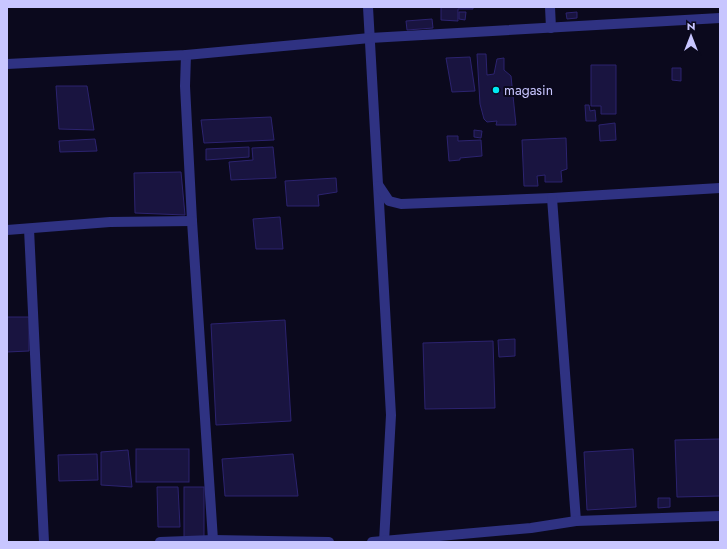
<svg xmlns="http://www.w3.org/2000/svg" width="727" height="549" viewBox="0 0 727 549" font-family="Jost,sans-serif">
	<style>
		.building { fill: #191440; stroke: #2c236f }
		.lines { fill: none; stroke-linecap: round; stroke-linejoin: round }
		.minor { stroke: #2f3282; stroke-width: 10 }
		.poi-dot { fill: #00eaf1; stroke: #0b091d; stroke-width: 1.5 }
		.labels { text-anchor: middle; stroke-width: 4; stroke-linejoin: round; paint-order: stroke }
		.poi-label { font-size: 14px; fill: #c8c6ff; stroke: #0b091d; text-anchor: start }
	</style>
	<rect width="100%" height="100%" fill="#0b091d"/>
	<g class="building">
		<polygon points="441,7 473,7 473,9 458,9 458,21 441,20"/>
		<polygon points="459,12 466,12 465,20 459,19"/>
		<polygon points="577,12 577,18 567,19 566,13"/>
		<polygon points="432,19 433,28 407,30 406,21"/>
		<polygon points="477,54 486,54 487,75 494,74 497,59 504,58 504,70 511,76 516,125 496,125 497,121 487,122 484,119 480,104"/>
		<polygon points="470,57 475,91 452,92 446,58"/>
		<polygon points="591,65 616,65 616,114 601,114 601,106 591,106"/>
		<polygon points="672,68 681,68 681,81 672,80"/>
		<polygon points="56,86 87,86 94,130 59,129"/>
		<polygon points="585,105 589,105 590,111 595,110 596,121 586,121"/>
		<polygon points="271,117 274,140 204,143 201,120"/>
		<polygon points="615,123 616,140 600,141 599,125"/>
		<polygon points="474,130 482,131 481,138 474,137"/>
		<polygon points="447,136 458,136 458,141 481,140 482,156 460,158 460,160 449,161"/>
		<polygon points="566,138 567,169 561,171 562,182 545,182 545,175 537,176 538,186 524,186 522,140"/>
		<polygon points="95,139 97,151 60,152 59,141"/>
		<polygon points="249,147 249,157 206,160 206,149"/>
		<polygon points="273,147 276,178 231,180 229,162 253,160 252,148"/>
		<polygon points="181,172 185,215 135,213 134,173"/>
		<polygon points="336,178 337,192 318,195 319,206 287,206 285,181"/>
		<polygon points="280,217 283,249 256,249 253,219"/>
		<polygon points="7,317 29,317 29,351 7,352"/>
		<polygon points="285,320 291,421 216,425 211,324"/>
		<polygon points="515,339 515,356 499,357 498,340"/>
		<polygon points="493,341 495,408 425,409 423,343"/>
		<polygon points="720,439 720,496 677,497 675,440"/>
		<rect x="136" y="449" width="53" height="33"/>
		<polygon points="633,449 636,507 587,510 584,452"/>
		<polygon points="128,450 132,487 101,485 101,452"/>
		<polygon points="97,454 98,480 59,481 58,455"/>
		<polygon points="293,454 298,496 225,496 222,459"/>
		<polygon points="157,487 178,487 180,527 158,527"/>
		<rect x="184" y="487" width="20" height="52"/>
		<polygon points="658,498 670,498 670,507 658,508"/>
	</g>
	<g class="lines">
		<g class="minor">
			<polyline points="368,7 391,415 384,542"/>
			<polyline points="550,7 551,28"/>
			<polyline points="186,55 185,86 192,221 213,540"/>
			<polyline points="7,64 186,55 370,38 720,18"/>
			<polyline points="379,186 389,201 401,204 552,198 720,188"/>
			<polyline points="552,198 576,521"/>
			<polyline points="29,229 44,542"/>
			<polyline points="7,230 110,222 192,221"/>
			<polyline points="160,542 213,540 329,542"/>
			<polyline points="372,542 531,528 576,521 720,516"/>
		</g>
	</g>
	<circle class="poi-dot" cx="496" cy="90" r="4"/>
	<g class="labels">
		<g class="poi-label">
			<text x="504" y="95">magasin</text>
		</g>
	</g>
	<rect width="727" height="549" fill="none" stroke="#c8c6ff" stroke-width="16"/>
	<g transform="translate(691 36)" stroke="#0b091d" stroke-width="3" paint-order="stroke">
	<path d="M0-3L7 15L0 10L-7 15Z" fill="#c8c6ff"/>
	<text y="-6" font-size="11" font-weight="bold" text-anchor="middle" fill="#c8c6ff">N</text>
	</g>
</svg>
